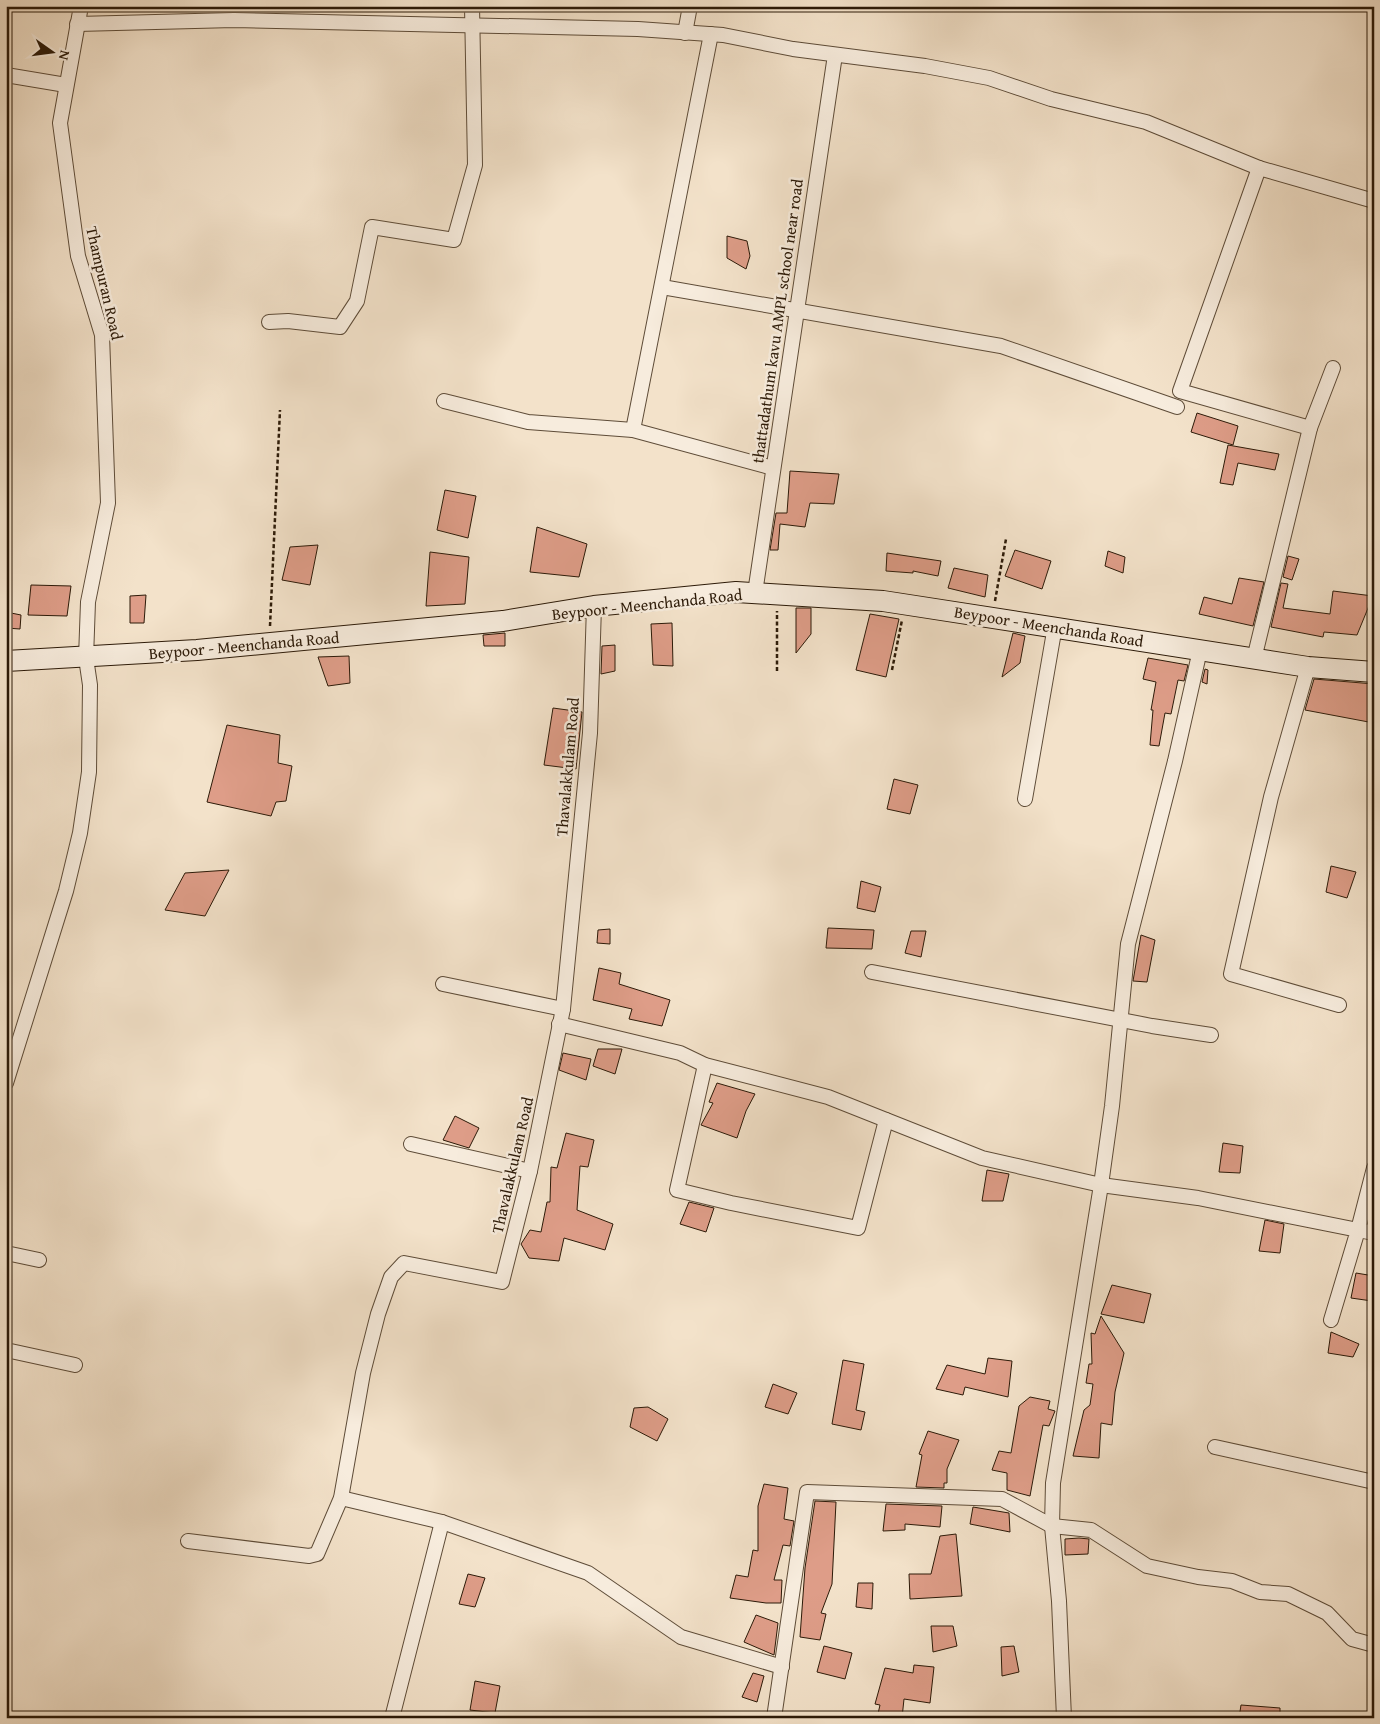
<svg xmlns="http://www.w3.org/2000/svg" width="1380" height="1724" viewBox="0 0 1380 1724" font-family="'Gentium Book Plus',serif">
	<style>
		.building { fill: #de9d88; stroke: #2c1a08 }
		.lines { fill: none; stroke-linecap: round; stroke-linejoin: round }
		.minor-casing { stroke: #5e4c38; stroke-width: 16 }
		.secondary-casing { stroke: #2c1a08; stroke-width: 22 }
		.path { stroke: #2c1a08; stroke-width: 2.5; stroke-dasharray: 4 2.5; stroke-linecap: butt }
		.minor { stroke: #f7ecdd; stroke-width: 14 }
		.secondary { stroke: #f7ecdd; stroke-width: 20 }
		.labels { text-anchor: middle; stroke-width: 5; stroke-linejoin: round; paint-order: stroke }
		.street-label { font-size: 16px; fill: #2c1a08; stroke: #f7ecdd }
	</style>
	<rect width="100%" height="100%" fill="#f3e2ca"/>
	<filter id="stains"><feTurbulence type="fractalNoise" baseFrequency=".004" numOctaves="4"/><feColorMatrix values="0 0 0 0 .2 0 0 0 0 .09 0 0 0 0 .02 0 0 0 .5 -.17"/></filter>
	<radialGradient id="worn" r=".72"><stop offset=".6" stop-color="#630" stop-opacity="0"/><stop offset="1" stop-color="#630" stop-opacity=".3"/></radialGradient>
	<g class="building">
		<polygon points="727,236 747,241 750,256 746,269 727,258"/>
		<polygon points="1197,413 1238,426 1233,445 1191,432"/>
		<polygon points="1228,445 1279,454 1275,470 1238,463 1233,485 1220,483"/>
		<polygon points="790,471 839,474 834,504 810,503 805,527 780,524 778,550 770,550 776,513 787,513"/>
		<polygon points="445,490 476,496 468,538 437,530"/>
		<polygon points="537,527 587,544 579,577 530,572"/>
		<polygon points="318,545 310,585 282,580 290,547"/>
		<polygon points="1015,550 1051,561 1042,589 1005,576"/>
		<polygon points="1108,551 1125,557 1123,573 1105,566"/>
		<polygon points="430,552 469,557 465,604 426,606"/>
		<polygon points="887,553 941,561 938,576 913,571 913,573 886,571"/>
		<polygon points="1288,556 1299,559 1292,580 1283,577"/>
		<polygon points="954,568 988,575 985,597 948,588"/>
		<polygon points="1239,578 1264,582 1253,626 1199,614 1204,597 1232,604"/>
		<polygon points="1281,583 1288,584 1283,608 1330,614 1333,591 1373,596 1357,635 1324,632 1323,637 1271,627"/>
		<polygon points="31,585 71,586 67,616 28,615"/>
		<polygon points="146,595 144,623 130,623 130,596"/>
		<polygon points="796,608 811,608 811,634 796,653"/>
		<polygon points="6,612 21,615 20,629 6,628"/>
		<polygon points="870,614 899,619 886,677 856,670"/>
		<polygon points="672,623 673,666 653,665 651,624"/>
		<polygon points="505,633 505,646 484,646 483,635"/>
		<polygon points="1013,633 1025,636 1020,663 1002,677"/>
		<polygon points="615,645 615,671 601,674 602,646"/>
		<polygon points="349,656 350,683 328,686 318,657"/>
		<polygon points="1148,658 1188,665 1184,681 1178,680 1171,714 1165,713 1159,746 1150,745 1153,710 1151,710 1156,682 1143,679"/>
		<polygon points="1205,669 1208,670 1207,684 1202,682"/>
		<polygon points="1314,679 1374,684 1374,723 1305,710"/>
		<polygon points="553,708 582,712 576,769 544,765"/>
		<polygon points="227,725 280,735 278,763 292,766 286,801 276,802 271,816 207,802"/>
		<polygon points="894,779 918,785 910,814 887,809"/>
		<polygon points="1331,866 1356,872 1347,898 1326,892"/>
		<polygon points="229,870 205,916 165,910 185,873"/>
		<polygon points="861,881 881,887 875,912 857,908"/>
		<polygon points="828,928 874,930 872,949 826,948"/>
		<polygon points="610,929 610,944 597,943 598,930"/>
		<polygon points="911,931 926,931 921,957 905,953"/>
		<polygon points="1141,935 1155,940 1147,982 1133,981"/>
		<polygon points="599,968 621,973 619,984 670,1000 662,1026 629,1019 632,1009 593,1000"/>
		<polygon points="598,1049 622,1049 615,1074 593,1066"/>
		<polygon points="563,1053 591,1059 586,1080 559,1070"/>
		<polygon points="717,1083 755,1094 746,1111 737,1138 701,1125 713,1103 709,1102"/>
		<polygon points="455,1116 479,1128 469,1148 443,1140"/>
		<polygon points="566,1133 594,1140 588,1167 580,1166 577,1210 613,1224 605,1250 564,1238 559,1261 529,1258 521,1244 530,1230 541,1232 547,1202 550,1202 551,1167 557,1168"/>
		<polygon points="1223,1143 1243,1146 1240,1173 1219,1172"/>
		<polygon points="987,1170 1009,1174 1003,1201 982,1201"/>
		<polygon points="689,1202 714,1208 706,1232 680,1224"/>
		<polygon points="1265,1220 1284,1224 1280,1253 1259,1251"/>
		<polygon points="1356,1273 1374,1276 1372,1301 1351,1298"/>
		<polygon points="1112,1285 1151,1294 1144,1323 1101,1314"/>
		<polygon points="1101,1316 1124,1353 1115,1392 1112,1425 1101,1423 1099,1458 1073,1456 1084,1410 1090,1405 1093,1384 1086,1383 1089,1364 1092,1364 1091,1333 1095,1334"/>
		<polygon points="1331,1332 1359,1344 1353,1357 1328,1353"/>
		<polygon points="988,1358 1012,1361 1008,1397 965,1387 963,1395 936,1389 947,1365 985,1374"/>
		<polygon points="843,1360 864,1364 856,1410 865,1412 861,1430 832,1424"/>
		<polygon points="773,1384 797,1393 788,1414 765,1407"/>
		<polygon points="1030,1397 1050,1401 1048,1409 1055,1411 1049,1426 1043,1425 1030,1496 1007,1490 1007,1473 992,1470 999,1451 1011,1453 1019,1406"/>
		<polygon points="648,1407 668,1419 657,1441 630,1427 634,1408"/>
		<polygon points="928,1431 959,1440 947,1469 947,1483 944,1483 944,1488 916,1487 922,1455 919,1454"/>
		<polygon points="764,1484 788,1488 784,1519 794,1521 790,1546 783,1545 774,1580 782,1580 781,1603 766,1603 730,1598 736,1575 748,1577 753,1550 758,1551 758,1506"/>
		<polygon points="815,1501 836,1502 832,1584 821,1613 826,1614 820,1640 800,1637 805,1568"/>
		<polygon points="886,1504 942,1506 940,1527 905,1524 905,1530 883,1531"/>
		<polygon points="973,1507 1009,1513 1010,1532 970,1524"/>
		<polygon points="956,1534 962,1596 910,1599 909,1574 931,1574 940,1536"/>
		<polygon points="1079,1538 1089,1539 1088,1554 1065,1555 1065,1539"/>
		<polygon points="468,1574 485,1578 475,1607 459,1604"/>
		<polygon points="858,1583 873,1583 872,1609 856,1607"/>
		<polygon points="756,1615 778,1623 774,1655 744,1642"/>
		<polygon points="931,1626 953,1626 957,1646 933,1652"/>
		<polygon points="824,1646 852,1653 845,1679 817,1672"/>
		<polygon points="1014,1646 1019,1672 1002,1676 1001,1647"/>
		<polygon points="914,1665 934,1667 930,1703 904,1699 902,1718 877,1718 880,1705 875,1704 885,1668 913,1673"/>
		<polygon points="753,1673 764,1676 757,1702 742,1697"/>
		<polygon points="475,1681 500,1686 495,1713 470,1710"/>
		<polygon points="1241,1705 1280,1708 1280,1718 1239,1718"/>
	</g>
	<g class="lines">
		<defs>
			<g id="minor">
				<polyline points="77,24 234,20 638,29 723,35 793,49 925,66 989,78 1051,99 1146,122 1259,168 1180,391 1310,428 1254,659"/>
				<polyline points="685,33 690,6"/>
				<polyline points="6,75 66,85"/>
				<polyline points="1259,168 1374,201"/>
				<polyline points="662,287 1001,346 1177,407"/>
				<polyline points="269,322 288,321 340,327 357,301 372,227 454,240 475,165 472,6"/>
				<polyline points="444,401 528,422 633,430 773,468"/>
				<polyline points="1310,428 1333,368"/>
				<polyline points="633,430 711,34"/>
				<polyline points="755,593 835,55"/>
				<polyline points="1308,667 1271,797 1231,974 1339,1005"/>
				<polyline points="1025,799 1055,626"/>
				<polyline points="872,972 1152,1026 1211,1035"/>
				<polyline points="443,984 563,1009"/>
				<polyline points="559,1024 680,1053 705,1065 828,1097 982,1158 1101,1185 1198,1198 1358,1230 1331,1320"/>
				<polyline points="705,1065 677,1190 731,1203 858,1228 886,1120"/>
				<polyline points="6,1083 66,891 80,833 89,772 90,685 86,658 88,602 108,503 102,335 78,256 60,123 81,6"/>
				<polyline points="411,1144 530,1171"/>
				<polyline points="1374,1168 1358,1230 1374,1233"/>
				<polyline points="6,1253 39,1260"/>
				<polyline points="6,1350 75,1365"/>
				<polyline points="1215,1447 1374,1482"/>
				<polyline points="341,1498 442,1522 588,1573 681,1637 782,1667"/>
				<polyline points="188,1541 309,1556 317,1554 341,1498 363,1373 378,1314 391,1277 404,1263 502,1282 530,1171 563,1009 590,733 594,606"/>
				<polyline points="392,1718 442,1522"/>
				<polyline points="774,1718 807,1492 1002,1499 1052,1526 1091,1530 1147,1566 1198,1577 1232,1581 1260,1592 1288,1594 1327,1613 1352,1639 1374,1645"/>
				<polyline points="1064,1718 1059,1601 1052,1526 1053,1483 1101,1185 1112,1106 1128,944 1175,761 1200,650"/>
			</g>
			<polyline id="secondary" points="6,661 197,650 503,621 594,606 736,592 883,601 1308,667 1374,672"/>
		</defs>
		<use href="#minor" class="minor-casing"/>
		<use href="#secondary" class="secondary-casing"/>
		<g class="path">
			<polyline points="995,601 1006,539"/>
			<polyline points="270,626 280,410"/>
			<polyline points="892,670 902,620"/>
			<polyline points="777,671 777,611"/>
		</g>
		<use href="#minor" class="minor"/>
		<use href="#secondary" class="secondary"/>
	</g>
	<g class="labels">
		<g class="street-label">
			<text transform="translate(105 283) rotate(77)" y="6">Thampuran Road</text>
			<text transform="translate(777 321) rotate(-82)" y="6">thattadathum kavu AMPL school near road</text>
			<text transform="translate(647 604) rotate(-6)" y="6">Beypoor - Meenchanda Road</text>
			<text transform="translate(1049 626) rotate(9)" y="6">Beypoor - Meenchanda Road</text>
			<text transform="translate(244 645) rotate(-5)" y="6">Beypoor - Meenchanda Road</text>
			<text transform="translate(567 767) rotate(-85)" y="6">Thavalakkulam Road</text>
			<text transform="translate(512 1165) rotate(-77)" y="6">Thavalakkulam Road</text>
		</g>
	</g>
	<rect width="1380" height="1724" fill="none" stroke="#f3e2ca" stroke-width="25"/>
	<rect x="8" y="8" width="1365" height="1709" fill="none" stroke="#2c1a08" stroke-width="2.5"/>
	<rect x="12" y="12" width="1355" height="1699" fill="none" stroke="#2c1a08"/>
	<g transform="translate(52 52) rotate(104)" stroke="#f7ecdd" stroke-width="4" paint-order="stroke">
	<path d="M0-4L9 19L0 12L-9 19Z" fill="#2c1a08"/>
	<text y="-8" font-size="14" font-weight="bold" text-anchor="middle" fill="#2c1a08">N</text>
	</g>
	<rect width="100%" height="100%" filter="url(#stains)"/>
	<rect width="100%" height="100%" fill="url(#worn)"/>
</svg>
